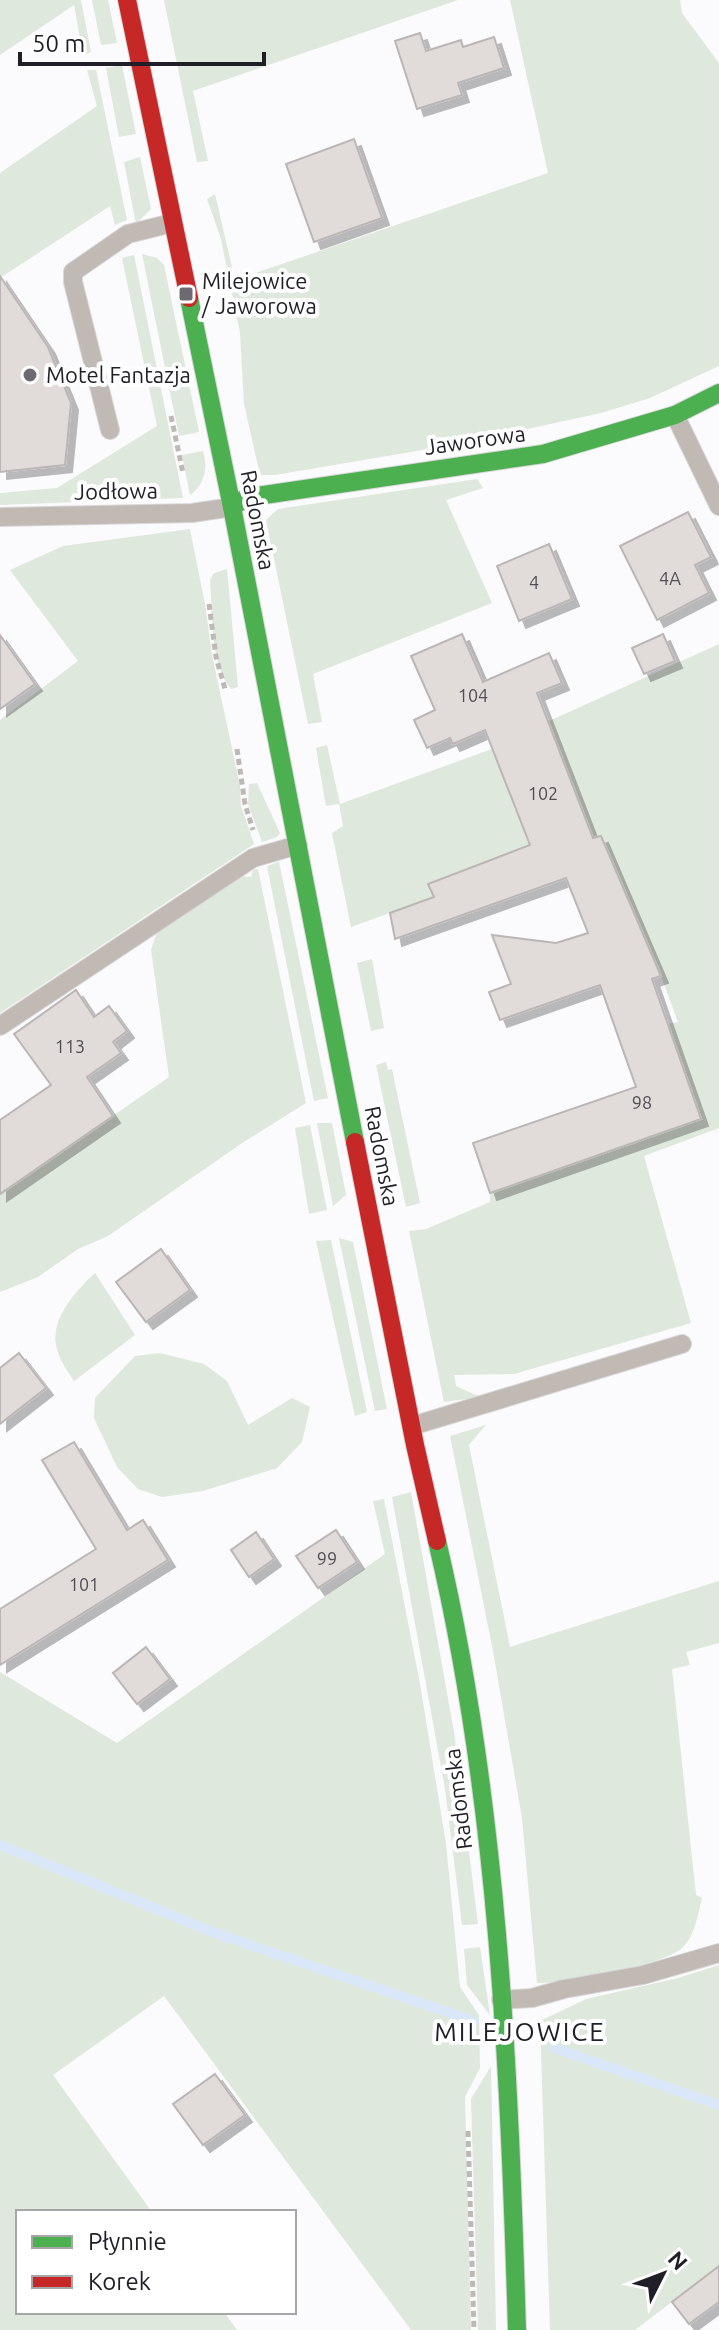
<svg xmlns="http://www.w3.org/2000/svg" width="719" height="2330" viewBox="0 0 719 2330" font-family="Ubuntu,sans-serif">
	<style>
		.green { fill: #dfe8dc }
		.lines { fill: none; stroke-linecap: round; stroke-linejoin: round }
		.stream { stroke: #d9e7f9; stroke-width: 10 }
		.building { fill: #e1dcda; stroke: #bbb6b5; stroke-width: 2; filter: url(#shadow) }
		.lane-casing { stroke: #d8d7da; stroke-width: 20 }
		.fast-casing { stroke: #d8d7da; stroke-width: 20 }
		.jam-casing { stroke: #d8d7da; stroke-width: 20 }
		.path { stroke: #beb9b7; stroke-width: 5; stroke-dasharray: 6 4; stroke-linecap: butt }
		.lane { stroke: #c0b9b4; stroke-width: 18 }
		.fast { stroke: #4caf50; stroke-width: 18 }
		.jam { stroke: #c62828; stroke-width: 18 }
		.poi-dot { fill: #6d6b71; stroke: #fff; stroke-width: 3 }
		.labels { text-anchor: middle; stroke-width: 8; stroke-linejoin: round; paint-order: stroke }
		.number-label { font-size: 18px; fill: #504e53 }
		.poi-label { font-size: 22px; fill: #201e26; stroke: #fff; text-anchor: start }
		.street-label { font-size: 22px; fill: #201e26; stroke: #fff }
		.quarter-label { font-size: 26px; letter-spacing: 2px; fill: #201e26; stroke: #fff }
	</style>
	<defs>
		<filter id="shadow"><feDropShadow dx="7" dy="7" stdDeviation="0" flood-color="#0004"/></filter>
	</defs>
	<rect width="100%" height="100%" fill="#fbfafc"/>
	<g class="green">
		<polygon points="0,0 81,0 91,52 83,55 74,5 0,55"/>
		<polygon points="92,0 108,0 117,43 101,45"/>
		<polygon points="164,0 458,0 193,91 208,161 197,162"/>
		<polygon points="510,0 680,0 682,13 719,63 719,366 650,398 601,413 458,444 275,475 260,475 244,404 240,333 221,239 207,199 215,194 235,280 548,173"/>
		<polygon points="122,65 136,134 119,137 106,68"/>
		<polygon points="87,70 96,70 127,220 115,225 110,206 0,278 0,173 97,106"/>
		<polygon points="140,157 151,209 136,224 124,162"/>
		<polygon points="142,254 157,258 164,265 199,432 179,436"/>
		<polygon points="134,255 183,498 0,505 0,493 57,488 157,426 122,258"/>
		<path d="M 203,451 C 208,468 205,484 190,495 L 182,455 Z"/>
		<polygon points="477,479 483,488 446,500 492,603 313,674 322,722 308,724 266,520 278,509"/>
		<polygon points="190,529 205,604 212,655 240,786 241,806 254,844 0,1013 0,720 78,661 10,570 63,546"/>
		<path d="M 227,569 L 238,687 L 231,689 C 209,662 213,613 210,580 L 214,573 Z"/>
		<polygon points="719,644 719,1128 644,1156 691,1323 514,1374 454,1375 456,1386 480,1397 444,1402 409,1231 426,1229 490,1202 490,1193 701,1119 668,1024 678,1022 661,976 629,902 593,838 547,722"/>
		<polygon points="327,745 340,804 492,749 530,845 429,883 434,897 351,927 332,833 343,826 339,804 326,806 316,748"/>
		<polygon points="257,783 280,833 277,837 262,842 248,804 249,784"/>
		<polygon points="279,862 328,1098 314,1101 267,866"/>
		<polygon points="258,869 306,1103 245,1141 108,1236 78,1249 38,1277 0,1292 0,1194 169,1077 151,950 157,932 236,876 251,877 253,870"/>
		<polygon points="372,959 384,1028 371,1031 357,963"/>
		<polygon points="386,1062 388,1070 392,1069 420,1203 406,1207 376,1065"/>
		<polygon points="317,1123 332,1123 346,1195 333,1206"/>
		<polygon points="310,1125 327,1210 309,1214 295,1128"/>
		<polygon points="339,1238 353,1242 387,1409 375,1411"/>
		<polygon points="331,1240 367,1412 355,1416 316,1241"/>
		<path d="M 95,1273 L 135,1335 L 74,1381 C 67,1370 58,1358 56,1345 C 51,1317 77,1290 95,1273 Z"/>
		<polygon points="160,1353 204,1364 227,1381 248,1425 292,1398 310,1407 302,1442 277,1468 203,1491 162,1497 138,1489 117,1467 94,1418 95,1398 135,1356"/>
		<path d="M 486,1425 L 469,1445 L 510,1647 L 719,1581 L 719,1643 L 686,1652 L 690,1665 L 672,1669 L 696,1895 L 702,1898 C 698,1914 695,1937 681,1949 C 659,1966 566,1984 537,1983 L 522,1818 L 493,1651 L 450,1436 Z"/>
		<polygon points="411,1492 454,1732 478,1924 462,1925 445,1789 392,1497"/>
		<polygon points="384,1499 420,1684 446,1844 460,1987 479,2015 480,2068 465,2097 471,2330 411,2330 164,1996 53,2075 152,2212 18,2212 18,2312 224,2312 237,2330 0,2330 0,1672 117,1743 385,1554 373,1501"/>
		<polygon points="480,1947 490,2015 467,1985 464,1949"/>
		<polygon points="719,1965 719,2273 715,2269 635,2330 550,2330 540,2021 586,1999 678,1978"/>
		<polygon points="491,2066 496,2330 478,2330 471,2099"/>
	</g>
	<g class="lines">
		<g class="stream">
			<polyline points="0,1845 215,1933 474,2021"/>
			<polyline points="554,2048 719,2105"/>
		</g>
	</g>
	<g class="building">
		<polygon points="420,33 426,51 461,40 463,47 494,37 504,68 458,83 462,95 417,109 395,41"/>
		<polygon points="354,139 382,218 314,242 286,164"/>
		<polygon points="0,276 48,347 71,403 65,465 0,472"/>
		<polygon points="688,512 711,557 695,565 709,593 657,620 620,546"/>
		<polygon points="549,544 572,599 519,621 497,566"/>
		<polygon points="462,634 483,682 549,653 562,683 537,693 593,838 601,836 661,976 652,979 701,1119 490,1193 473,1143 636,1087 600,985 500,1020 489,992 511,984 492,935 556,943 588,933 566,878 395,939 390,913 434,897 428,884 530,845 485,730 453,744 450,738 427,748 414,720 435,710 411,656"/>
		<polygon points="663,634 675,661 644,674 632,648"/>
		<polygon points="0,635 35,684 0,709"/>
		<polygon points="76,990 94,1017 109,1006 127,1031 113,1042 121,1053 87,1077 113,1116 0,1194 0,1120 51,1085 14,1034"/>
		<polygon points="161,1249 190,1290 146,1322 116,1282"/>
		<polygon points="19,1353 46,1388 0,1424 0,1368"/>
		<polygon points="74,1442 127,1530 143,1520 168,1560 0,1665 0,1609 96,1549 42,1460"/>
		<polygon points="336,1530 357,1562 318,1588 296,1556"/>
		<polygon points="256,1532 274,1559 249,1577 231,1550"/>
		<polygon points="146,1647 170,1679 137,1704 113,1673"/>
		<polygon points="215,2074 245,2115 203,2145 173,2104"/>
		<polygon points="719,2266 719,2302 689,2324 672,2302"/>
	</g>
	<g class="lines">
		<defs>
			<g id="lane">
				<polyline points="675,415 719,506"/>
				<polyline points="110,430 73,282 73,272 128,234 172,223"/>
				<polyline points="0,517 192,513 232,507"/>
				<polyline points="0,1026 253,858 298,845"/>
				<polyline points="412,1426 682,1344"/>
				<polyline points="501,2000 532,1998 564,1989 643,1975 719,1953"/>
			</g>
			<g id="fast">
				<polyline points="189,298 232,507 355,1142"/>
				<polyline points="232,507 246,498 257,496 543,454 675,415 719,393"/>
				<path d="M 437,1541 C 498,1799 509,2066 517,2330"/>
			</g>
			<g id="jam">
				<polyline points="127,0 189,298"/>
				<polyline points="355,1142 415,1445 437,1541"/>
			</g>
		</defs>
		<use href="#lane" class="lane-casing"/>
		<use href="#fast" class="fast-casing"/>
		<use href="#jam" class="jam-casing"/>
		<g class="path">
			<polyline points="171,416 183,473"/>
			<polyline points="209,604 216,657 225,689"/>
			<polyline points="237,749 245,804 253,830"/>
			<polyline points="468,2131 474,2330"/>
		</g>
		<use href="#lane" class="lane"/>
		<use href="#fast" class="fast"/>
		<use href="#jam" class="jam"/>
	</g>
	<g class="poi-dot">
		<rect x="178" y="286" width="16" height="16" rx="4"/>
		<circle cx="30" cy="375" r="8"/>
	</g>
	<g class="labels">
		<g class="number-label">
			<text x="670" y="585">4A</text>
			<text x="534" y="589">4</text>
			<text x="473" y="702">104</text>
			<text x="543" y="800">102</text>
			<text x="70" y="1053">113</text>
			<text x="642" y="1109">98</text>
			<text x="327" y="1565">99</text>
			<text x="84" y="1591">101</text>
		</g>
		<g class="poi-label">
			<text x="202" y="289">Milejowice<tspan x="202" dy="25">/ Jaworowa</tspan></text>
			<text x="46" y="383">Motel Fantazja</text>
		</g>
		<g class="street-label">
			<text transform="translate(475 440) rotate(-8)" y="8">Jaworowa</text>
			<text transform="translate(116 491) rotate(-1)" y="8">Jodłowa</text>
			<text transform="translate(258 520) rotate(79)" y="8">Radomska</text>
			<text transform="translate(382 1156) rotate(79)" y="8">Radomska</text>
			<text transform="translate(458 1799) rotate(-97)" y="8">Radomska</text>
		</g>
		<g class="quarter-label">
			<text x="520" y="2041">MILEJOWICE</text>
		</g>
	</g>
	<rect x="16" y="2210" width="280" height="104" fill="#ffffff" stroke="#a6a5a8" stroke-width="2"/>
	<rect x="32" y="2236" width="40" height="12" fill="#4caf50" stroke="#a6a5a8" stroke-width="2"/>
	<text x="88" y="2250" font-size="24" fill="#201e26">Płynnie</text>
	<rect x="32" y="2276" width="40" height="12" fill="#c62828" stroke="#a6a5a8" stroke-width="2"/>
	<text x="88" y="2290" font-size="24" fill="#201e26">Korek</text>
	<g transform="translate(663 2274) rotate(48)" stroke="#ffffff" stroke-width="6" paint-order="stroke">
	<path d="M0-6L14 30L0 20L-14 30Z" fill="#201e26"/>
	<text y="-12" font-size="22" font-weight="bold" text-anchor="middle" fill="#201e26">N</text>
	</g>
	<path d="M20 52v12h244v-12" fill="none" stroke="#201e26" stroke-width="4"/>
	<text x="32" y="52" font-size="24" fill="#201e26" stroke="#ffffff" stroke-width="6" paint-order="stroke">50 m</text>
</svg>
